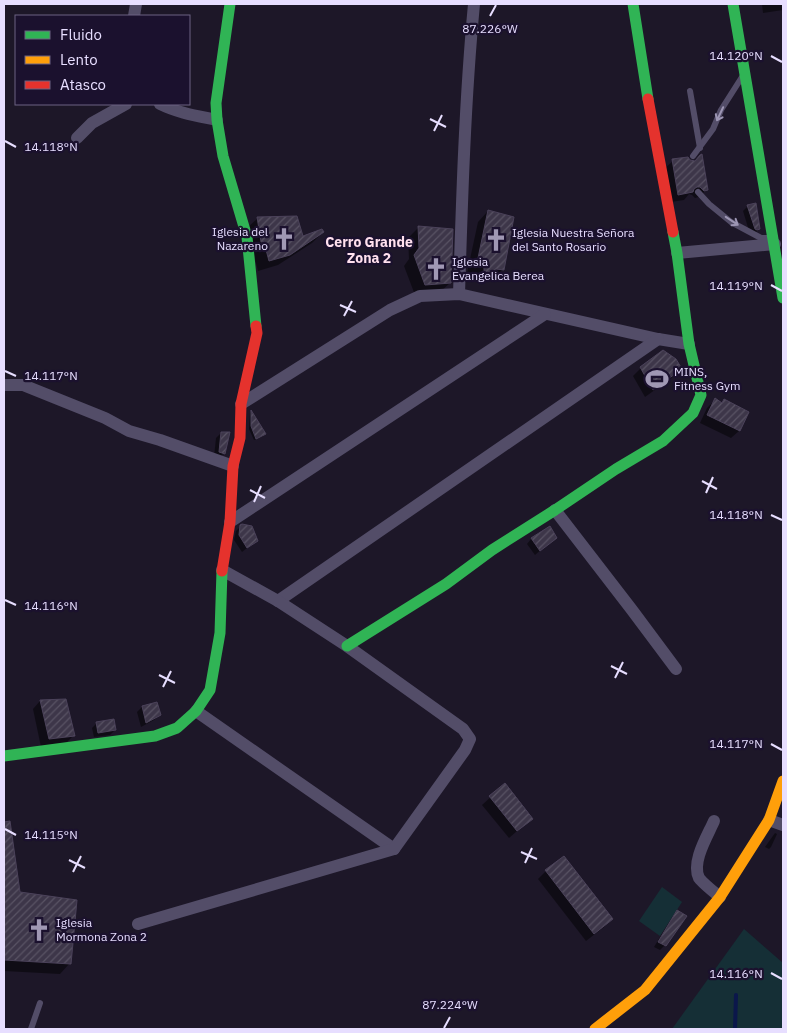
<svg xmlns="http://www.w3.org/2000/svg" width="787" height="1033" viewBox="0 0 787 1033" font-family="'IBM Plex Sans',sans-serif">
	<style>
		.grass { fill: #152f36 }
		.shadow { fill: #0007 }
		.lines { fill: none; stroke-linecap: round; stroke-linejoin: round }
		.stream { stroke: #0b174b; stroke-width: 4 }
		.building { fill: url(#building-hatch); stroke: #4b425a }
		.lane { stroke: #534d68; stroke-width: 6 }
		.street { stroke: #534d68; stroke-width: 12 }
		.fast { stroke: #30b455; stroke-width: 11 }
		.slow { stroke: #ff9f0a; stroke-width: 11 }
		.jam { stroke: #e5322d; stroke-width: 11 }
		.oneway { stroke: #9d96b4 }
		.ticks { fill: none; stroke: #e7deff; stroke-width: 2 }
		.labels { text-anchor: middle; stroke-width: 4.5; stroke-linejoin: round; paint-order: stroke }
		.poi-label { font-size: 12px; fill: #e7deff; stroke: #1b112e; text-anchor: start }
		.neighbourhood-label { font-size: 14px; font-weight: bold; fill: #ffe0ee; stroke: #1b112e }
		.ticks-label { font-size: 12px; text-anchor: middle; fill: #e7deff; stroke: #1b112e; stroke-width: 4.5; stroke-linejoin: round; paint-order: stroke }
	</style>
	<defs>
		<pattern id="building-hatch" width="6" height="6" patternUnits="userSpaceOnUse" patternTransform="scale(1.25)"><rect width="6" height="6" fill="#3d3649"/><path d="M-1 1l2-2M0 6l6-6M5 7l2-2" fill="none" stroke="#595364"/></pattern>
	</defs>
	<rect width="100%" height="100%" fill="#1d1728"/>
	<g class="grass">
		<polygon points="662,887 682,902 660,936 639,921"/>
		<polygon points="744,929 783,963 783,1029 672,1029"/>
	</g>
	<g class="shadow">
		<polygon points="762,4 783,4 783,10 763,13"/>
		<polygon points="673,161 707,189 699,197 695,198 692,195 689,194 684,200 671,202 665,168"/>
		<polygon points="748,206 759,229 754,234 750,234 743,211"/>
		<polygon points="488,211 503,269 492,280 487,279 483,283 474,281 474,274 467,273 478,222"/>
		<polygon points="258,218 302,238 323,232 312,243 278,265 258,271 247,228"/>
		<polygon points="419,227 450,283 439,293 415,295 404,266 409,259 408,238"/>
		<polygon points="663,351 681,369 673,377 645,397 633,376 641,368"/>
		<polygon points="715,400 739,431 731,438 700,423 707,408"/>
		<polygon points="251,412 263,436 254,440 249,429 250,413"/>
		<polygon points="221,433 228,434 223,454 218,459 214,457 216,438"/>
		<polygon points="242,525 257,540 242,552 234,540 236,531"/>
		<polygon points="550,528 550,542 535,555 527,544 531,539"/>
		<polygon points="40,701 74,735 66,743 41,747 33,709"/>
		<polygon points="156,703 159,715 154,720 141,727 137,712 142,707"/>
		<polygon points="97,723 115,730 110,735 94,737 92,728"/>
		<polygon points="504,785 531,819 509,838 482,805"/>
		<polygon points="775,833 777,834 771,847 769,849 765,847"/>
		<polygon points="11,840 19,893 70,963 60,974 4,971 4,842"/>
		<polygon points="546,871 611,919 604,927 586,941 538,879"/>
		<polygon points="677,911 665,945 660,950 654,947 673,916"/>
	</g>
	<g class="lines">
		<polyline class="stream" points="735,1029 736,995"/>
	</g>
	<g class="building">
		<polygon points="702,154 708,190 704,191 700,187 697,187 694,189 693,192 678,195 672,159 688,157 690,160 695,161 700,155"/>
		<polygon points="756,203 760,229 757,230 755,229 747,205"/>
		<polygon points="488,210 514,217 504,270 496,269 494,273 484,271 484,264 477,263"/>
		<polygon points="297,216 303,236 322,229 324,232 290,255 269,261 264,242 261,242 257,217"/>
		<polygon points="418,226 453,229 451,283 425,285 414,255 419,248"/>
		<polygon points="663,350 676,359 682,369 653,390 640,367"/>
		<polygon points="715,398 722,403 724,399 749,412 740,431 707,415"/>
		<polygon points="251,410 266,434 256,439 251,426"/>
		<polygon points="221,432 230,432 225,454 219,452"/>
		<polygon points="242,524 252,526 258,541 247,548 239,535 240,525"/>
		<polygon points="550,526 557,538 540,551 531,538"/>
		<polygon points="66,699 75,736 49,739 40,700"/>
		<polygon points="157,702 161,715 146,723 142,706"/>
		<polygon points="114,719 116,730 98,733 96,722"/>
		<polygon points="505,783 533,819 517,831 489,796"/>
		<polygon points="10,821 20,892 77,900 71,964 4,960 4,822"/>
		<polygon points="564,856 613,919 594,934 545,870"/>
		<polygon points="677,910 687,916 666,946 658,942"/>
	</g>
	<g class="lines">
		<g class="lane">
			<polyline points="690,91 700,148"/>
			<polyline points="693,156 713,129 721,110 742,77"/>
			<polyline points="698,192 709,204 731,222 761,238 771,238"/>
			<polyline points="31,1029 40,1003"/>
		</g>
		<g class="street">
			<polyline points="134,16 136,4"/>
			<path d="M 160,104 C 178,113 198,116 217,120"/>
			<polyline points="77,138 92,123 126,104"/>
			<polyline points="677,253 775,244"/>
			<path d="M 459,294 C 462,197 465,100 474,4"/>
			<polyline points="4,385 23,385 105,418 129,431 160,440 233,466"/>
			<polyline points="241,404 390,310 420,296 459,294 658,339 689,344"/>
			<polyline points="555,510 632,610 676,669"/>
			<polyline points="230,522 545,314"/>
			<polyline points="278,601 658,339"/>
			<polyline points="196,711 394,849"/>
			<polyline points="769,820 783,825"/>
			<path d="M 714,821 C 708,835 691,862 699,878 C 702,882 715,893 720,897"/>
			<polyline points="138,924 394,849 465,750 470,739 463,729 347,646 278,601 222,570"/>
		</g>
		<g class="fast">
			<polyline points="230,4 216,103 217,120 223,156 247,237 256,326"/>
			<polyline points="633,4 648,99"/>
			<polyline points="733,4 783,298"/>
			<polyline points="347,646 446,584 492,550 555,510 616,469 663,441 693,413 701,395 689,344 677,253 673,232"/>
			<polyline points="4,756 155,736 177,728 196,711 210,690 220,633 222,571"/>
		</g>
		<polyline class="slow" points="595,1029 645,990 720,897 769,820 783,781"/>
		<g class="jam">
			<polyline points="648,99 673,232"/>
			<polyline points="222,571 230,522 233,466 240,438 241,404 257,333 256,326"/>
		</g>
	</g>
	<defs><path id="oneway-shaft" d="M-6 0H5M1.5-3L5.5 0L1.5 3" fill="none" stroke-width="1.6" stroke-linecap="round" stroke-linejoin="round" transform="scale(1.25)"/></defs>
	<g class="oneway">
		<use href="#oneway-shaft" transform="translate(720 114) rotate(115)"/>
		<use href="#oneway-shaft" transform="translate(732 221) rotate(33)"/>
	</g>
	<path class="ticks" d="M 490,16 L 496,5M 771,56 L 782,62M 430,119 L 446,127M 434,131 L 442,115M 5,141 L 16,147M 771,285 L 782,291M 340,305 L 356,312M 344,316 L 352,301M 5,371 L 16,376M 702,481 L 717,489M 250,490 L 265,498M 706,493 L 713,477M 254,502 L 261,486M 771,515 L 782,520M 5,600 L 16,605M 611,666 L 627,674M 159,675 L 175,683M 615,678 L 623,662M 163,687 L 171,671M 771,744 L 782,750M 5,829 L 16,835M 521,852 L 537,859M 69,860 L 85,868M 525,863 L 532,848M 73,872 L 81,856M 771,973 L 782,979M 444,1028 L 450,1017"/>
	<defs>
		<symbol id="church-bare" viewBox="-9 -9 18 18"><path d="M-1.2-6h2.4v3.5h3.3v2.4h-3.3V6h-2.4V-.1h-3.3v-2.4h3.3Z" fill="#a098b4" stroke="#1b112e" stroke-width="2.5" paint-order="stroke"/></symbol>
		<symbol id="stadium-bare" viewBox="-9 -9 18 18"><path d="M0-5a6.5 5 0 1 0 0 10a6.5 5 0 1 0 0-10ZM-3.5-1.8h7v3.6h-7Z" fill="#a098b4" stroke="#1b112e" stroke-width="2.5" paint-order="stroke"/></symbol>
	</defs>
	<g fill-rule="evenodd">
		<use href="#church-bare" x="268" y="223" width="32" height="32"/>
		<use href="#church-bare" x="480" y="224" width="32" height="32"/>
		<use href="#church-bare" x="420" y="253" width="32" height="32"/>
		<use href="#stadium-bare" x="641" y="363" width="32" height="32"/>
		<use href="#church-bare" x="23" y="914" width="32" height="32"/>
	</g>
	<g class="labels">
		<g class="poi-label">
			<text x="268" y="236" text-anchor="end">Iglesia del<tspan x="268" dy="14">Nazareno</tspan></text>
			<text x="512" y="237">Iglesia Nuestra Señora<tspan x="512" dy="14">del Santo Rosario</tspan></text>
			<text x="452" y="266">Iglesia<tspan x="452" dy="14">Evangelica Berea</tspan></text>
			<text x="674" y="376">MINS,<tspan x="674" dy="14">Fitness Gym</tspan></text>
			<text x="56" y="927">Iglesia<tspan x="56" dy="14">Mormona Zona 2</tspan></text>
		</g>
		<g class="neighbourhood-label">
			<text x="369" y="247">Cerro Grande<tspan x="369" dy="16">Zona 2</tspan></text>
		</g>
	</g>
	<g class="ticks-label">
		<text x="490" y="33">87.226°W</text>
		<text x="736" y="60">14.120°N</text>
		<text x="51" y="151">14.118°N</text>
		<text x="736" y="290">14.119°N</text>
		<text x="51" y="380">14.117°N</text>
		<text x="736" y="519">14.118°N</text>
		<text x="51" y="610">14.116°N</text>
		<text x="736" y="748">14.117°N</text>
		<text x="51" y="839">14.115°N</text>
		<text x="736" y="978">14.116°N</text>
		<text x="450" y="1009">87.224°W</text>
	</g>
	<rect width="787" height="1033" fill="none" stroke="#e7deff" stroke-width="10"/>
	<rect x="15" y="15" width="175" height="90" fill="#1b112e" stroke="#6d6382"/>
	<rect x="25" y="31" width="25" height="8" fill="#30b455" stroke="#6d6382"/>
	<text x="60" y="40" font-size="15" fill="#e7deff">Fluido</text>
	<rect x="25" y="56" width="25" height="8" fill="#ff9f0a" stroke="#6d6382"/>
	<text x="60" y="65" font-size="15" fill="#e7deff">Lento</text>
	<rect x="25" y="81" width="25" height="8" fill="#e5322d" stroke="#6d6382"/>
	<text x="60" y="90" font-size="15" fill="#e7deff">Atasco</text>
</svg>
